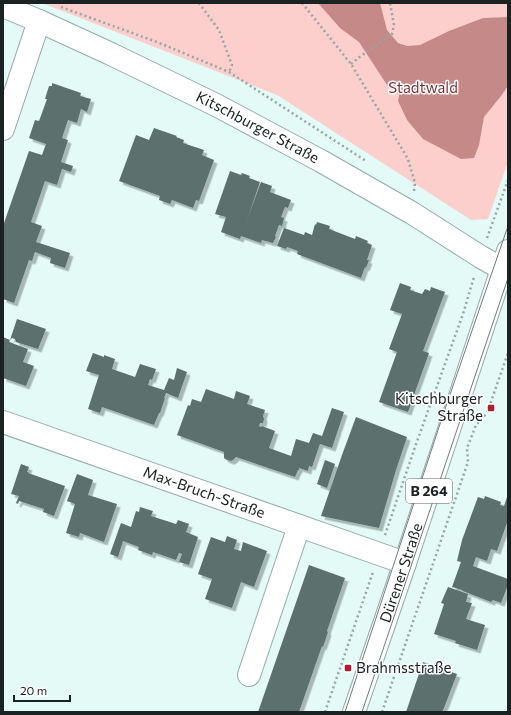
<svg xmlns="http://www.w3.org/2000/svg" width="511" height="715" viewBox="0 0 511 715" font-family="Commissioner,sans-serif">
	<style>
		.green { fill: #fccfcd }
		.water { fill: #c58987 }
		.building { fill: #5b706d; filter: url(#shadow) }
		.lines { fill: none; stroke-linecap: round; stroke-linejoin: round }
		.minor-casing { stroke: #95aba8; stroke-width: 24 }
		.major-casing { stroke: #95aba8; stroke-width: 24 }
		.path { stroke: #95a6a4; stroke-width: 2.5; stroke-dasharray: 2 3; stroke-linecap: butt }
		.minor { stroke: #fff; stroke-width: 22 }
		.major { stroke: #fff; stroke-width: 22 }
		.tram { stroke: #6f7d7b; stroke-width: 1 }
		.poi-dot { fill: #af1b30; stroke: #fff; stroke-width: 1.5 }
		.labels { text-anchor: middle; stroke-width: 3; stroke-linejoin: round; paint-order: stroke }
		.shield { fill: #fff; stroke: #5f6564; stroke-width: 1 }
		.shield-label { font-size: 14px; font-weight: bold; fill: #1b2322 }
		.park-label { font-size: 15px; fill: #7e3335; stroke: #fff }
		.street-label { font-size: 15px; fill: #1b2322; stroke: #fff }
		.poi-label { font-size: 15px; fill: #1b2322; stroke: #fff; text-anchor: end }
	</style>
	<defs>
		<filter id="shadow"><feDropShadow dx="3.5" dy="3.5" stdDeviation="0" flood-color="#0004"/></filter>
	</defs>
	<rect width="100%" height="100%" fill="#e3faf7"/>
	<polygon class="green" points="42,3 508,3 508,162 488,219 471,220 277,95"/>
	<polygon class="water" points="318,3 380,3 387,30 398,43 407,46 420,45 449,31 483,18 508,17 508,86 501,96 484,117 479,145 474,158 461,159 423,139 407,120 398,101 400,91 389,88 359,42 340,28"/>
	<g class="building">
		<polygon points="52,83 81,93 80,96 91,99 87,112 81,109 77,123 68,120 62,138 68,140 61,162 73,166 71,172 62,169 57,185 45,181 31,222 42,226 36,242 70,253 65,268 50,263 51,258 35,252 32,261 29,260 14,303 3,299 3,235 4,231 3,230 3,226 29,151 42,155 46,144 29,138 35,120 39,121 47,99 45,99 49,86 52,86"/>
		<polygon points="154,128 177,136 176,137 184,140 183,143 204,150 202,155 214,160 199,201 196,200 193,208 172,200 170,204 159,200 160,196 119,181 136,135 149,140"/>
		<polygon points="230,171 241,175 242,173 250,176 249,178 260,182 247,220 261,182 272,186 270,192 291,200 288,208 285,207 281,217 284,218 282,226 279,225 275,236 276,237 273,243 262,240 261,243 241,236 240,239 221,232 226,217 215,214"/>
		<polygon points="317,222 330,226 329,229 355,239 356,236 368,241 367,243 372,245 367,260 369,260 366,268 365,267 361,278 297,254 298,251 287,247 286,249 277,246 284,228 304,235 305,232 312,235 315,224 316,225"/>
		<polygon points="400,283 411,287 410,290 422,294 425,289 430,291 431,287 445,292 423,351 429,353 408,412 379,402 397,352 389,349 402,314 390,310"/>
		<polygon points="17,319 46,329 38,349 16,342 15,339 12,338 10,340"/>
		<polygon points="3,337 10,340 9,342 28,349 23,362 34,366 26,386 3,378"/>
		<polygon points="93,353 104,357 104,355 115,359 112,369 135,377 140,364 156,369 152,380 150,379 148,385 164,390 169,378 174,380 177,368 187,372 178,398 166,393 164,398 165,398 160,413 159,413 154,425 102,407 100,413 88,409 99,375 86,371"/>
		<polygon points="206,389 234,399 236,391 250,396 247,404 265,410 263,416 264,419 263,423 260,423 259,426 261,427 262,426 275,431 269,448 291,456 296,439 309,443 313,433 322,436 332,408 344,412 332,448 320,444 312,467 309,466 308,471 299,468 299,470 298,470 295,477 236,457 233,460 231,461 227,460 224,458 224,452 177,435 188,405 190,406 192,399 201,402"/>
		<polygon points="356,417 407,437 396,470 379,528 321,516 342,455"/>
		<polygon points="325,460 335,464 327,488 317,484"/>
		<polygon points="21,464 29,467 27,472 29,472 28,473 65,486 54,516 43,512 44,509 19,501 18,504 16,503 19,496 11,494"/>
		<polygon points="77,474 93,480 88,495 117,504 104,542 80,533 79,537 66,533 75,504 67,501"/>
		<polygon points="508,494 508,520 497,551 491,549 487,561 476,557 473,566 508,579 508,585 501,603 493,600 491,602 463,591 462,590 452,587 461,562 457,561 462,540 478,497 484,499 485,496 501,502 500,505 504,506"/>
		<polygon points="140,507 153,511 151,516 176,524 178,520 189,524 186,532 198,537 189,565 179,562 182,554 179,553 176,560 153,552 152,555 138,550 139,547 123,541 118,557 110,554 121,523 131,527 136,511 139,512"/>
		<polygon points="227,536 237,540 234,549 241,551 243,542 267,551 254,587 241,582 232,608 205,599 212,579 198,574 211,537 225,542"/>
		<polygon points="309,565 345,578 327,631 328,632 323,647 322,646 299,712 258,712"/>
		<polygon points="448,587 468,594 466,602 472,603 466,619 485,625 477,650 455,643 456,641 434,634 444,604 441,603"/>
		<polygon points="423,662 457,674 444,708 442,712 406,712"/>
	</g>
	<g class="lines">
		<defs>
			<g id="minor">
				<path id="s1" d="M 3,6 L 39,21 L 111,54 L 216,105 L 321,161 L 412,213 L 481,257 L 502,269 L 508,277"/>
				<polyline points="3,129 39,21"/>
				<path id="s2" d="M 3,422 L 405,563"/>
				<polyline points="249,675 299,526"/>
			</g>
			<g id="major">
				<path id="s3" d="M 354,712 L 405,563 L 508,251"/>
			</g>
		</defs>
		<use href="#minor" class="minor-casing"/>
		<use href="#major" class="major-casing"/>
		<g class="path">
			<polyline points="199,3 219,30 232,65 229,72"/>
			<polyline points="302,3 351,64 408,159 415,183 414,191"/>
			<polyline points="61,7 157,42 229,72 366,161"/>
			<polyline points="351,64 361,56 392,34 394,25 390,3"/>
			<polyline points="487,238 508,180"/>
			<polyline points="385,535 415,447 463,314 474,277"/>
			<polyline points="325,712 373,572"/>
			<polyline points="382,712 468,462 467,448 476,425 487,413 508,353"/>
		</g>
		<use href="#minor" class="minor"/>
		<use href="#major" class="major"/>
		<g class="tram">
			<polyline points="345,712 443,415 508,226"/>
			<polyline points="362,712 508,278"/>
		</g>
	</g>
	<g class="poi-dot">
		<rect x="487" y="404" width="8" height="8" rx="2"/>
		<rect x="344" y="664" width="8" height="8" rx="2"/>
	</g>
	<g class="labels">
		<rect class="shield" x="406" y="479" width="46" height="24" rx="3"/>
		<g class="shield-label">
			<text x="429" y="496">B 264</text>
		</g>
		<g class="park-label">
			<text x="423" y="93">Stadtwald</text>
		</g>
		<g class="street-label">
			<text dy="5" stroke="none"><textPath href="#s1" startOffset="282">Kitschburger Straße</textPath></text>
			<text dy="5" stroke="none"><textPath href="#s2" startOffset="213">Max-Bruch-Straße</textPath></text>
			<text dy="5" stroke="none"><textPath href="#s3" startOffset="147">Dürener Straße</textPath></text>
		</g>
		<g class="poi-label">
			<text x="483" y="404">Kitschburger<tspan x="483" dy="17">Straße</tspan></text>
			<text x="356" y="673" text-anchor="start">Brahmsstraße</text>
		</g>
	</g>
	<rect width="511" height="715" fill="none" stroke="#1b2322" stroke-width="8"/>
	<path d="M14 695v6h56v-6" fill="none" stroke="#1b2322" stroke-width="2"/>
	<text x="20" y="695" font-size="12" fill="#1b2322" stroke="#ffffff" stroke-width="3" paint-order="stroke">20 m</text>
</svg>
